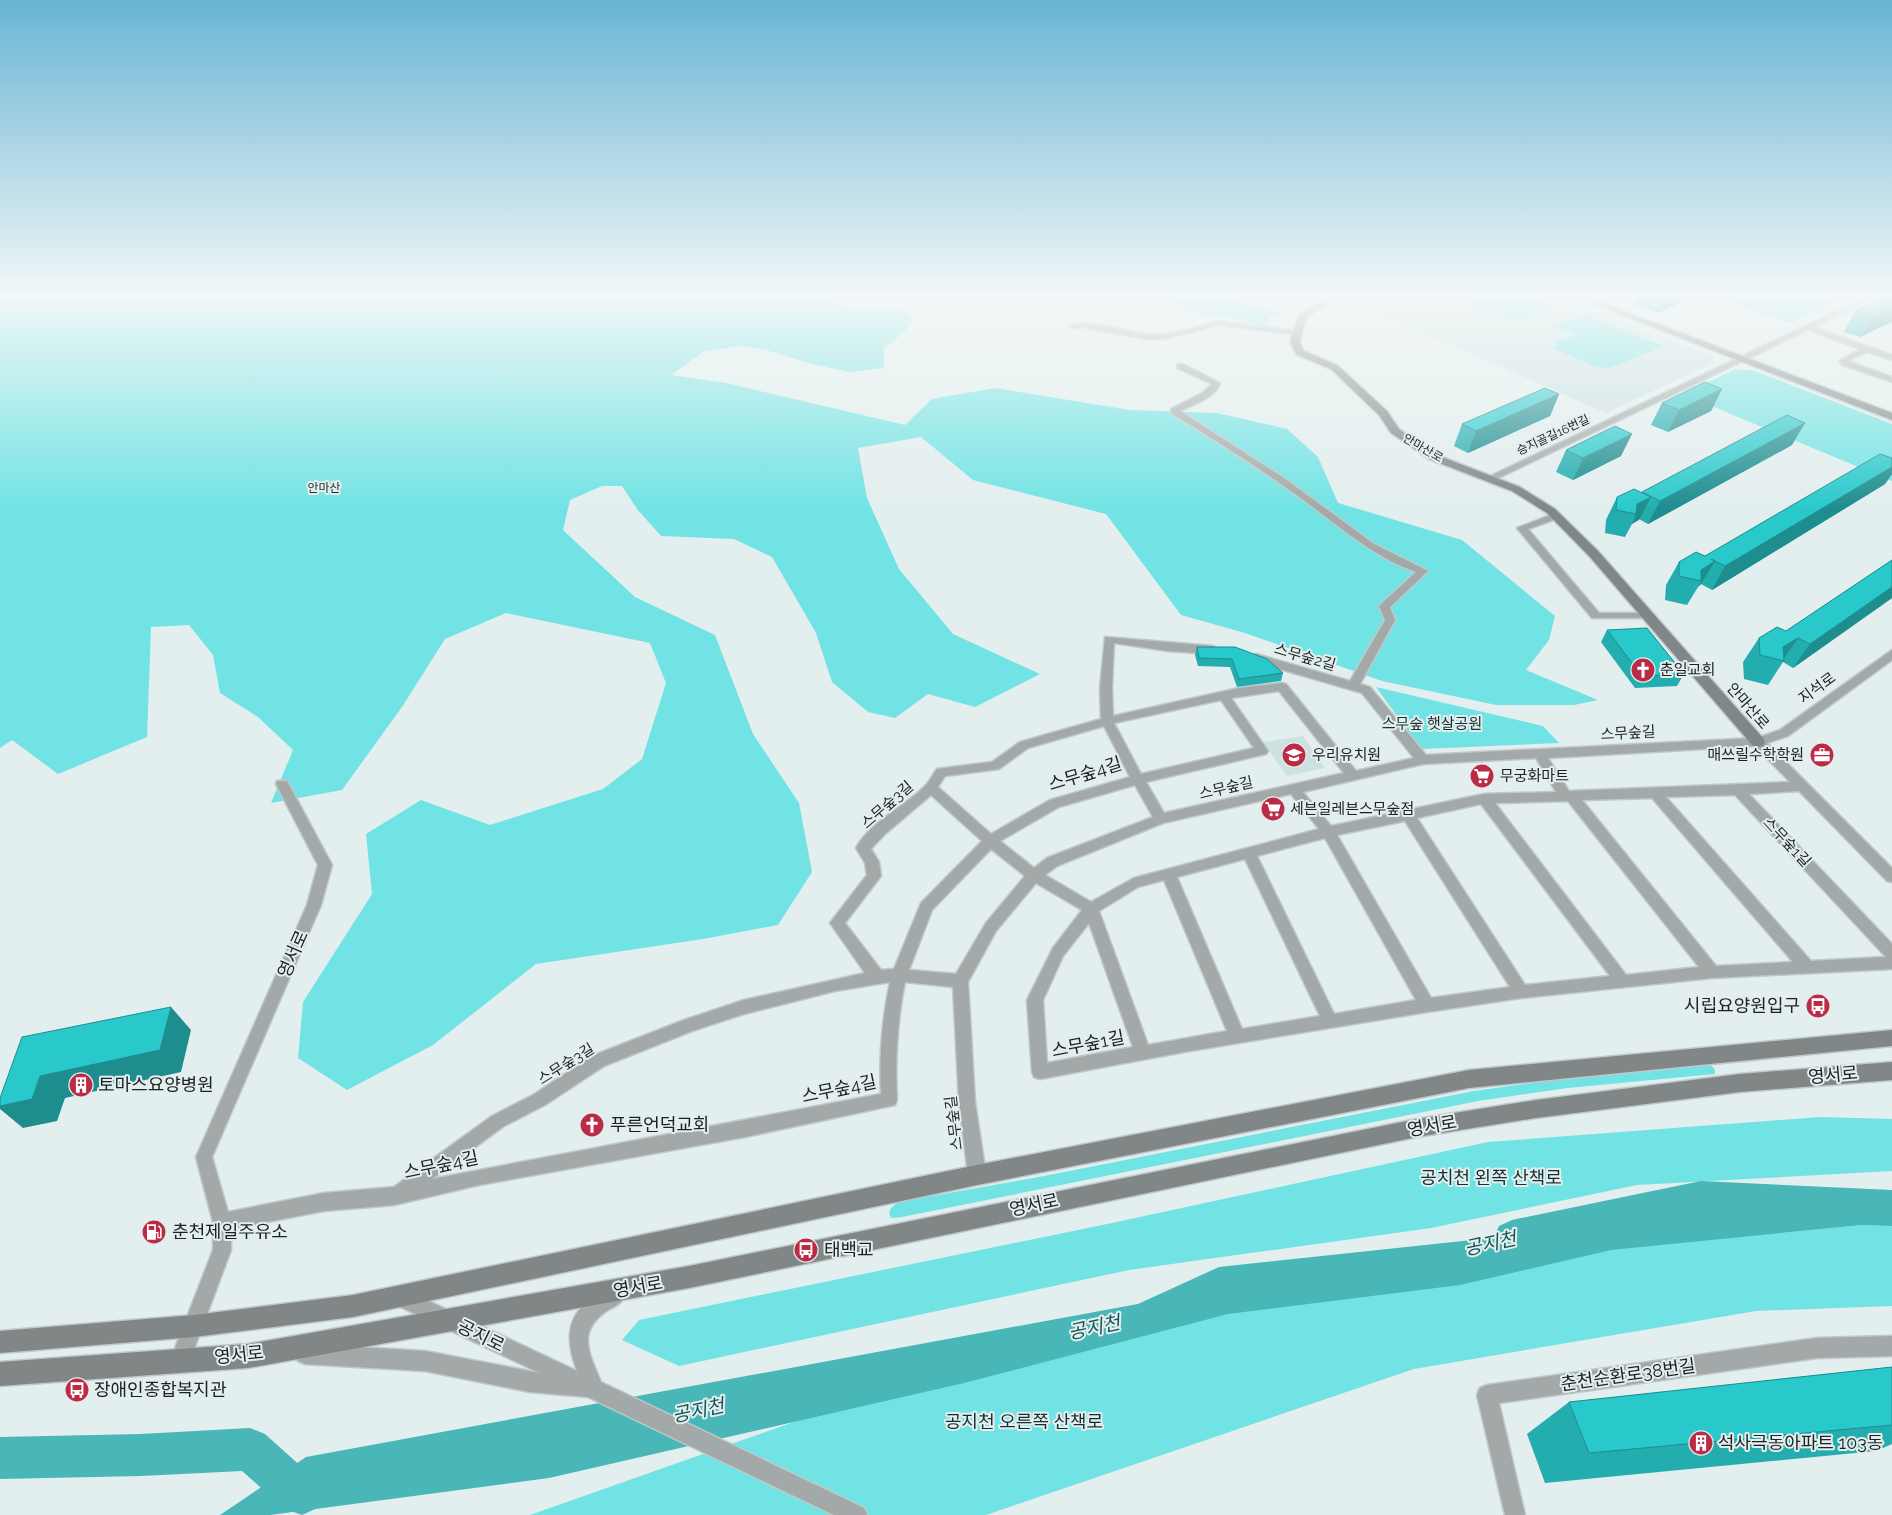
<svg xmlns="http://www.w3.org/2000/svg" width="1892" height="1515" viewBox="0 0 1892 1515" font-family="Raleway,'Noto Sans KR',sans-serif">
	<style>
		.built { fill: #cee1e1 }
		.green { fill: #72e3e4 }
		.water { fill: #49b6b7 }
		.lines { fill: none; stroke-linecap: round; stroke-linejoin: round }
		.river { fill: #49b6b7; fill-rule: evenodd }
		.street-casing { stroke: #bfc9c9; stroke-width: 3 }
		.secondary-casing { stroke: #bfc9c9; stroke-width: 3 }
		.street { fill: #a3a8a8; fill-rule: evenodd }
		.secondary { fill: #818787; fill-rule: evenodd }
		.wall { fill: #23adaf }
		.shaded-wall { fill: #1d8d8e }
		.building { fill: #29c9cb; stroke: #1d8d8e }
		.labels { text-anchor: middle; stroke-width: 4; stroke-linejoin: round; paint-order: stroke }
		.far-street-label { font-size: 12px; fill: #1d2121; stroke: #e3eeee }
		.far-park-label { font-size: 12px; fill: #172f2f; stroke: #e3eeee }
		.street-label { font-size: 15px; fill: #1d2121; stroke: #e3eeee }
		.poi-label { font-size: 15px; fill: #1d2121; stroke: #e3eeee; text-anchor: start }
		.park-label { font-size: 15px; fill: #172f2f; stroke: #e3eeee }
		.near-street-label { font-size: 18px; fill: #1d2121; stroke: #e3eeee }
		.near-poi-label { font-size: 18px; fill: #1d2121; stroke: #e3eeee; text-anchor: start }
		.near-park-label { font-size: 18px; fill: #172f2f; stroke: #e3eeee }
		.near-water-label { font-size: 19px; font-style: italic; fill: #165555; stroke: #e3eeee }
	</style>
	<rect width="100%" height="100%" fill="#e3eeee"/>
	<g class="built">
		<polygon points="1342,297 1560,297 1711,356 1715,362 1606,413"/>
		<polygon points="1303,736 1325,768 1287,776 1263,742"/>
	</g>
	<g class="green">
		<polygon points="0,297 820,297 840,304 854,311 882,310 906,311 914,319 904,332 884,348 884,368 849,372 808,363 766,350 740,346 703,352 671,375 726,383 905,425 932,399 995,388 1130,410 1217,413 1287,429 1318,457 1338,503 1462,540 1555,616 1549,640 1526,670 1598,700 1574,705 1496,705 1382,681 1245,633 1181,615 1106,514 973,480 921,437 858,448 867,498 899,569 953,634 1040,674 975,707 928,694 895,718 868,712 832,682 816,633 772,557 734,539 661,536 637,509 622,486 602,486 570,500 563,530 635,597 715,635 753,734 799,803 812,872 778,925 703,939 536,964 433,1045 347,1090 298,1058 303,1002 372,894 366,834 421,800 490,825 603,789 642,759 666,683 650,643 506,613 445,639 402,707 342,790 271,803 293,750 258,717 220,693 213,655 189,625 151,627 147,737 58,774 12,740 0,748"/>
		<polygon points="1161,297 1227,297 1250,306 1279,312 1268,319 1267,327 1222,316 1196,314"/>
		<polygon points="1458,297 1529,297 1551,307 1512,322"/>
		<polygon points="1714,297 1814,297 1834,304 1790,323"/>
		<polygon points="1585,315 1664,346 1610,368 1596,367 1554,349 1557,342 1576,335 1554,326"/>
		<polygon points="1736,369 1755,371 1892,424 1892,481 1683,394"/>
		<polygon points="1376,687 1543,726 1559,743 1421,749"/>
		<polygon points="1706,1065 1711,1065 1715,1070 1715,1074 1568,1088 1478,1101 902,1217 892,1218 889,1214 891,1208 898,1202 1044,1176 1474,1091 1567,1078"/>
		<polygon points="1820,1117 1892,1119 1892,1171 1637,1185 1431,1228 1129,1270 679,1366 622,1340 639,1320 1112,1223 1488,1142"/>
		<polygon points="1862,1225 1892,1225 1892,1306 1756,1311 1414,1369 986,1515 530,1515 1007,1347 1341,1276"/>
	</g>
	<polygon class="water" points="1892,1195 1892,1225 1862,1225 1611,1250 1460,1285 1228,1314 964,1383 549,1478 270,1515 220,1515 306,1457 1138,1304 1219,1267"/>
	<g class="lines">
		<g class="river">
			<polygon points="1701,1181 1892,1190 1892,1226 1701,1217 1512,1258 1499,1252 1493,1239 1499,1226 1512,1220"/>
			<polygon points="250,1428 265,1434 315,1479 322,1494 315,1509 302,1515 285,1509 242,1471 141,1476 0,1479 0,1437 141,1434"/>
		</g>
		<defs>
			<g id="street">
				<polygon points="1866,297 1876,297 1814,327 1892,355 1892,360 1867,352 1848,361 1892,377 1892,382 1842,365 1839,361 1860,349 1808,330 1492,481 1489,482 1484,479"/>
				<path d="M 1219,321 L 1297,331 L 1301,333 L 1297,335 L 1219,325 L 1163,339 L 1145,339 L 1082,327 L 1073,329 L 1069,327 C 1084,317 1126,332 1144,334 C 1169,338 1195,327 1219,321 Z"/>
				<path d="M 1177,364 L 1183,364 L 1220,383 C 1217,397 1192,405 1180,411 L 1284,478 L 1374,544 L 1428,571 L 1390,607 L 1395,620 L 1360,684 L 1370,687 L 1426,755 L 1757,738 L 1780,730 L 1892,650 L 1892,660 L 1788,736 L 1767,743 L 1892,868 L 1892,882 L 1887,881 L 1799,791 L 1749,794 L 1892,944 L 1892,969 L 1712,978 L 1521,998 L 1427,1012 L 1184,1052 L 1040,1079 L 1034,1077 L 1032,1072 L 1027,1000 L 1053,948 L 1082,910 L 1036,883 L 996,931 L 968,982 L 975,1102 L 986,1175 L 983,1181 L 977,1183 L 971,1181 L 968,1175 L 959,1102 L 953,987 L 905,982 C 897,1022 895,1060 897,1100 L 895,1105 L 745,1137 L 479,1185 L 394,1205 L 324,1211 L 231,1229 L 231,1250 L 187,1368 L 180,1371 L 173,1368 L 170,1361 L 213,1250 L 213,1222 L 196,1157 L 307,905 L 318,865 L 276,784 L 277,781 L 287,781 L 332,865 L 321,905 L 212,1157 L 228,1212 L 324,1193 L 394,1187 L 492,1116 L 533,1095 L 592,1056 L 684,1020 L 744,1000 L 865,973 L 830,923 L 867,875 L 865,863 L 856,848 C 871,821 905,807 926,785 C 930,781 933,774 937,769 L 992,762 L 1020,742 L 1101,719 L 1100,688 L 1105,637 L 1213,646 L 1219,650 L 1213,654 L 1168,651 L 1114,643 L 1112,688 L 1113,716 L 1239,688 L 1282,683 L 1286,684 L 1356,771 L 1414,758 L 1362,693 L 1252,661 L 1250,658 L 1256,654 L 1350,681 L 1385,620 L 1379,606 L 1416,572 C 1369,555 1335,522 1295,494 C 1255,465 1213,439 1171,413 L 1171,409 L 1202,393 L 1212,384 L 1177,368 ZM 1279,691 L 1344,773 L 1164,813 L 1146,782 L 1266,754 L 1268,751 L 1266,748 L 1231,698 ZM 1221,700 L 1254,748 L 1141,774 L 1114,723 ZM 1104,726 L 1130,777 L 1050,800 L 991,834 L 938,787 L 945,776 L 999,769 L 1028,748 ZM 1755,746 L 1790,782 L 1569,791 L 1548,758 ZM 1536,758 L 1556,792 L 1484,794 L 1331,826 L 1303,792 L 1423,764 ZM 1135,785 L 1153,817 L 1047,858 L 1034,868 L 1000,841 L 1059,807 ZM 1291,794 L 1319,829 L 1134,878 L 1091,902 L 1045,875 L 1057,866 L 1163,823 ZM 931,795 L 982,841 L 921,903 L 894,969 L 881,970 L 845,923 L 881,876 L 879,862 L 871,849 L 885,834 ZM 1735,795 L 1886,957 L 1811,961 L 1666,797 ZM 1652,798 L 1793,962 L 1716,966 L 1582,800 ZM 1568,801 L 1699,967 L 1626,975 L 1495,803 ZM 1481,804 L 1610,976 L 1525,985 L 1417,818 ZM 1405,821 L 1510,987 L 1431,998 L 1337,835 ZM 1325,838 L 1416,1000 L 1334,1014 L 1257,856 ZM 991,849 L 1025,876 L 986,923 L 956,974 L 909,970 L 932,910 ZM 1245,859 L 1320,1016 L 1242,1029 L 1177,877 ZM 1164,880 L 1227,1031 L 1148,1045 L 1099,911 L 1138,887 ZM 1089,923 L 1133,1047 L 1047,1063 L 1043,1000 L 1063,956 ZM 890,982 C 882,1020 879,1056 881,1094 L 432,1179 L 504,1126 L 545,1105 L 604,1066 L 692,1031 L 744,1014 L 835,991 Z"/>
				<polygon points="1556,513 1561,516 1559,518 1528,529 1599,613 1648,613 1652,614 1653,616 1652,618 1592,618 1517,528"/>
				<path d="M 616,1286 L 623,1288 L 625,1295 C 622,1303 616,1306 608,1310 C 576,1331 589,1353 601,1382 L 864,1508 L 867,1515 L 834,1515 L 588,1397 L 530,1392 L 425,1371 L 305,1364 L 298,1361 L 295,1354 L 298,1347 L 305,1344 L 425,1351 L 540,1373 L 394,1304 L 392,1297 L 394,1290 L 401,1288 L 577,1371 C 560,1327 573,1303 616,1286 Z"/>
				<polygon points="1892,1336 1892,1356 1817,1358 1499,1403 1525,1515 1505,1515 1477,1395 1480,1388 1487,1385 1817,1338"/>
			</g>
			<g id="secondary">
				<polygon points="1327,297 1337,297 1306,318 1300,342 1304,351 1337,365 1387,411 1399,429 1437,455 1520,487 1555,509 1598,551 1763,738 1765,742 1763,746 1758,747 1753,746 1590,557 1547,513 1512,491 1429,459 1391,433 1379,415 1331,369 1297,355 1290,342 1299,315"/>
				<polygon points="1575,297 1587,297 1892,413 1892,420"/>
				<polygon points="1892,1030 1892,1046 1469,1088 977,1185 353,1317 194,1337 0,1353 0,1331 194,1315 353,1295 977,1165 1469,1070"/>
				<polygon points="1892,1062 1892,1080 1740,1092 1536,1118 1417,1137 689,1288 248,1368 0,1386 0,1362 248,1344 689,1266 1417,1119 1536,1100 1740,1074"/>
			</g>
		</defs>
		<use href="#street" class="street-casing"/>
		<use href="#secondary" class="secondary-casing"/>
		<use href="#street" class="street"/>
		<use href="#secondary" class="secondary"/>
	</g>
	<g class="wall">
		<polygon points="1637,297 1695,297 1657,313 1633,304"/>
		<polygon points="1885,297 1860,337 1844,332 1855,311"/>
		<polygon points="1722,389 1711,411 1668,432 1651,425 1662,403"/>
		<polygon points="1559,394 1550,416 1468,453 1454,446 1462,424"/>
		<polygon points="1792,445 1648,524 1639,519 1632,524 1625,537 1605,533 1606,520 1617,497 1642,492"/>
		<polygon points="1566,450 1621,456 1573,480 1556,472"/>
		<polygon points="1892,458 1892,474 1885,484 1712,590 1701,584 1698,587 1687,605 1665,600 1666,585 1679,562 1705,556"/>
		<polygon points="1892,560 1892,598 1793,668 1783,662 1768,685 1744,679 1743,662 1759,638 1786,631"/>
		<polygon points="1607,630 1684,674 1677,686 1635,688 1601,642"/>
		<polygon points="1197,647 1283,673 1281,681 1237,687 1230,667 1198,666 1195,655"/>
		<polygon points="1892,1367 1892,1444 1876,1451 1545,1483 1527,1434 1569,1402"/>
	</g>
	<g class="shaded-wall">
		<polygon points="1664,297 1695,297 1657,313"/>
		<polygon points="1892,307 1892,322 1860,337 1873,317"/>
		<polygon points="1722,389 1711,411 1668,432 1679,410"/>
		<polygon points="1559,394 1550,416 1468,453 1476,431"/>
		<polygon points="1805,423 1792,445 1648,524 1660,501"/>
		<polygon points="1632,434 1621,456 1573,480 1583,458"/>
		<polygon points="1892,467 1892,474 1885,484 1712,590 1725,566"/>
		<polygon points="1651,497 1639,520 1632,524 1636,514 1637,504"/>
		<polygon points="1715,561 1701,584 1698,587 1701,581 1701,570"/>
		<polygon points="1892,587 1892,598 1793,668 1810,644"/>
		<polygon points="1798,638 1782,661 1783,647"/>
		<polygon points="171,1007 191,1030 181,1072 65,1098 57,1121 23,1128 0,1109 0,1106 40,1076"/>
	</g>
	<g class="building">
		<polygon points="1885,297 1892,297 1892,307 1873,317 1855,311"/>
		<polygon points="1705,382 1722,389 1679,410 1662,403"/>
		<polygon points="1545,388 1559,394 1476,431 1462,424"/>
		<polygon points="1787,415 1805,423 1660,501 1642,492"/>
		<polygon points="1615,426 1632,434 1583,458 1566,450"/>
		<polygon points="1880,454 1892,458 1892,467 1725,566 1711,559 1715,561 1701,570 1701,581 1679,576 1679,562 1696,552 1705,556"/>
		<polygon points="1634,489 1651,497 1637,504 1636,514 1616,510 1617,497"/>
		<polygon points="1892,560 1892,587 1810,644 1798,638 1783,647 1784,661 1760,655 1759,638 1777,627 1786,631"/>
		<polygon points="1647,628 1684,674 1642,676 1607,630"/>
		<polygon points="1197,647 1235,647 1267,659 1283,673 1239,679 1232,659 1199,658"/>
		<polygon points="171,1007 160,1050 40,1076 32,1099 0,1106 0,1098 22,1037"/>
		<polygon points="1892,1367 1892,1425 1589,1453 1569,1402"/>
	</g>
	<linearGradient id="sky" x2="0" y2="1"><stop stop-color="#68b5d4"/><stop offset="0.58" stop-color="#f2f7f7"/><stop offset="1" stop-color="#f2f7f7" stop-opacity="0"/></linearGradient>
	<rect width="1892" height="509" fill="url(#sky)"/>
	<defs>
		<symbol id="church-disc" viewBox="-11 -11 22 22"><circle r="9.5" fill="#bc2b46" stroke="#e3eeee"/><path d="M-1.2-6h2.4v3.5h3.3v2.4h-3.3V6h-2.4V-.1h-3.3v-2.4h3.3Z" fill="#fff"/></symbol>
		<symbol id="school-disc" viewBox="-11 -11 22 22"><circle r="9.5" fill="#bc2b46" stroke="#e3eeee"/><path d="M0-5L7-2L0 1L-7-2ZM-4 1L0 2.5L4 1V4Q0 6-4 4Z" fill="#fff"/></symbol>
		<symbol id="office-disc" viewBox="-11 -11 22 22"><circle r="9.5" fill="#bc2b46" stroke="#e3eeee"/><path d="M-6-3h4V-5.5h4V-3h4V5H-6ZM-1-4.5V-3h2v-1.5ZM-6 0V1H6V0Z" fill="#fff"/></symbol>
		<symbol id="supermarket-disc" viewBox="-11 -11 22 22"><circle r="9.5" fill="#bc2b46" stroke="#e3eeee"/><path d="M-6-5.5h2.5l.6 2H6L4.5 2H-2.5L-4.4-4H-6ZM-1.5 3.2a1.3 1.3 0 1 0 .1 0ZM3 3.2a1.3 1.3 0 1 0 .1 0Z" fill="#fff"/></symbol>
		<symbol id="bus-disc" viewBox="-11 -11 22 22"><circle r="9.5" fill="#bc2b46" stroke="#e3eeee"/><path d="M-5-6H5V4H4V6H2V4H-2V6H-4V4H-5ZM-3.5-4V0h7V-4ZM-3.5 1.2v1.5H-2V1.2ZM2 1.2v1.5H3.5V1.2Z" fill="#fff"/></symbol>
		<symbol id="building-disc" viewBox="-11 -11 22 22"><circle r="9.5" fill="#bc2b46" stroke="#e3eeee"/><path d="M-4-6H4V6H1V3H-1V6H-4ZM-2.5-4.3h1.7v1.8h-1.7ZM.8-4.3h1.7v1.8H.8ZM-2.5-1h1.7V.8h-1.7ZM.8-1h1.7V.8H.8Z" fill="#fff"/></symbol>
		<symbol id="fuel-disc" viewBox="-11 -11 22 22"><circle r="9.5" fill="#bc2b46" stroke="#e3eeee"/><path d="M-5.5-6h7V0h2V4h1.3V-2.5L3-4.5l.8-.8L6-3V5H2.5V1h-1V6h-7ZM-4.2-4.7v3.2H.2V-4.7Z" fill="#fff"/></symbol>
	</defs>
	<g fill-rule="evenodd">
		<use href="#church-disc" x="1629" y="656" width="28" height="28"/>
		<use href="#school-disc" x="1280" y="741" width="28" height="28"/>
		<use href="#office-disc" x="1808" y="741" width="28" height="28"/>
		<use href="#supermarket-disc" x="1468" y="762" width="28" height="28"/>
		<use href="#supermarket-disc" x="1259" y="795" width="28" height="28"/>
		<use href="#bus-disc" x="1804" y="992" width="28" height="28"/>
		<use href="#building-disc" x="67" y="1071" width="28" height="28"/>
		<use href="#church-disc" x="578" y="1111" width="28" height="28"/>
		<use href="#fuel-disc" x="140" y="1218" width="28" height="28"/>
		<use href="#bus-disc" x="792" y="1236" width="28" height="28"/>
		<use href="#bus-disc" x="63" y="1376" width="28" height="28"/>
		<use href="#building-disc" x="1687" y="1429" width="28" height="28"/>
	</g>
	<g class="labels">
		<g class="far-street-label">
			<text transform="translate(1553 435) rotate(-25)" y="4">승지골길16번길</text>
			<text transform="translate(1423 448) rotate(30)" y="4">안마산로</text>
		</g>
		<g class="far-park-label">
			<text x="324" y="492">안마산</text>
		</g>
		<g class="street-label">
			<text transform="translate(1305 657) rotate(16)" y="5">스무숲2길</text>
			<text transform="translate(1817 688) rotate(-36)" y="5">지석로</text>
			<text transform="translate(1748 706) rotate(49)" y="5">안마산로</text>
			<text transform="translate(1628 733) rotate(-3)" y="5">스무숲길</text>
			<text transform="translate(1226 788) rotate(-13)" y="5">스무숲길</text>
			<text transform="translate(887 805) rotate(-41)" y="5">스무숲3길</text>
			<text transform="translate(1787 842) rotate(47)" y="5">스무숲1길</text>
			<text transform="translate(566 1064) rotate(-32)" y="5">스무숲3길</text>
			<text transform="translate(954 1123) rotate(-97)" y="5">스무숲길</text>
		</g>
		<g class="poi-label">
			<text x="1660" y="675">춘일교회</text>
			<text x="1312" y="760">우리유치원</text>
			<text x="1804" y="760" text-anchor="end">매쓰릴수학학원</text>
			<text x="1500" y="781">무궁화마트</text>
			<text x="1290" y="814">세븐일레븐스무숲점</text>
		</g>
		<g class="park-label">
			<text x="1432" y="729">스무숲 햇살공원</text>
		</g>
		<g class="near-street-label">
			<text transform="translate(1085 774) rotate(-17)" y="6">스무숲4길</text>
			<text transform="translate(293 954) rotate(-66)" y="6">영서로</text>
			<text transform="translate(1088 1044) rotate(-11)" y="6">스무숲1길</text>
			<text transform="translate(1833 1075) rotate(-5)" y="6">영서로</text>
			<text transform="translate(839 1089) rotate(-12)" y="6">스무숲4길</text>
			<text transform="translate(1432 1126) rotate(-10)" y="6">영서로</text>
			<text transform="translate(441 1165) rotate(-12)" y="6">스무숲4길</text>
			<text transform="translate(1034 1205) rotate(-12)" y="6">영서로</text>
			<text transform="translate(638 1287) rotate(-10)" y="6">영서로</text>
			<text transform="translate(481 1336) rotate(26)" y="6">공지로</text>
			<text transform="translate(239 1355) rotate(-6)" y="6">영서로</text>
			<text transform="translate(1628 1375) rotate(-8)" y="6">춘천순환로38번길</text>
		</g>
		<g class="near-poi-label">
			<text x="1800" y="1012" text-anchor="end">시립요양원입구</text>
			<text x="98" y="1091">토마스요양병원</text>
			<text x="610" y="1131">푸른언덕교회</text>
			<text x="172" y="1238">춘천제일주유소</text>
			<text x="824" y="1256">태백교</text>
			<text x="94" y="1396">장애인종합복지관</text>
			<text x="1718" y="1449">석사극동아파트 103동</text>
		</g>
		<g class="near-park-label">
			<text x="1491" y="1184">공치천 왼쪽 산책로</text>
			<text x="1024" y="1428">공지천 오른쪽 산책로</text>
		</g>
		<g class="near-water-label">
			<text transform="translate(1490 1243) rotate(-12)" y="7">공지천</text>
			<text transform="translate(1094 1327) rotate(-12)" y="7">공지천</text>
			<text transform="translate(698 1410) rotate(-12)" y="7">공지천</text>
		</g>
	</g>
</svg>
